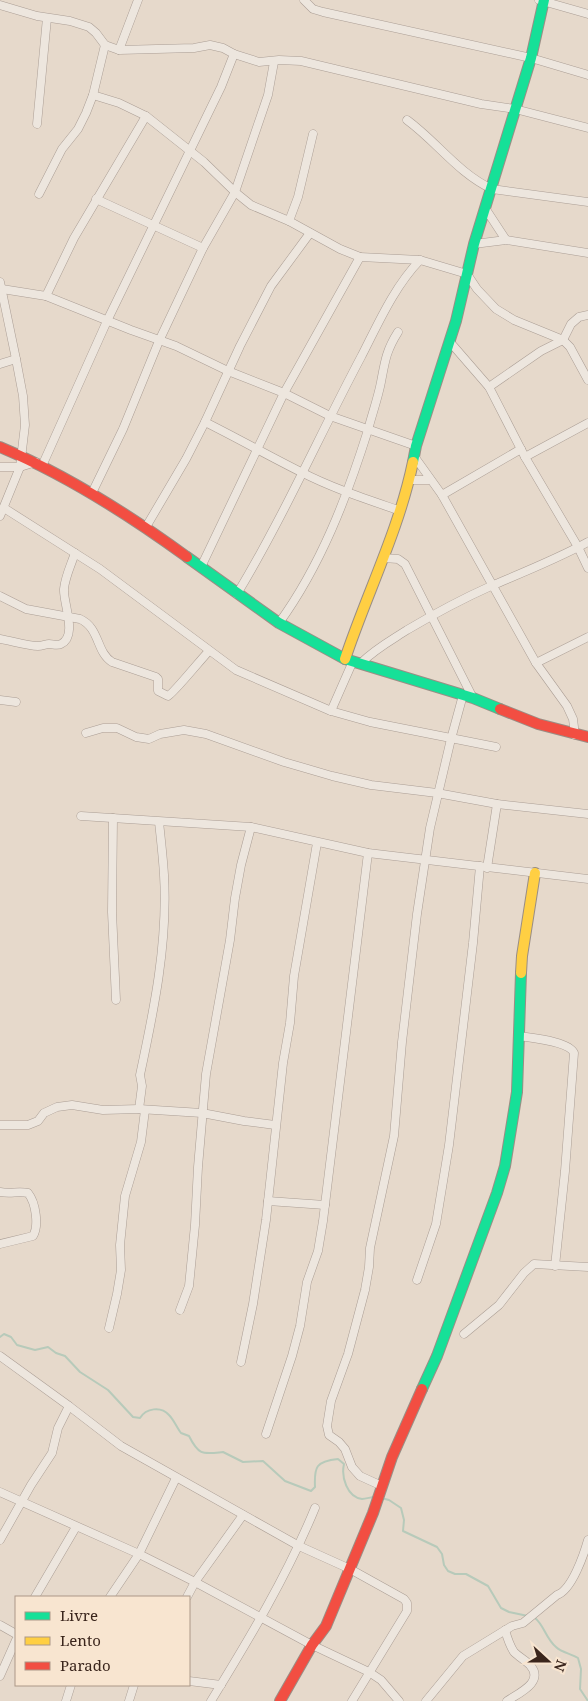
<svg xmlns="http://www.w3.org/2000/svg" width="588" height="1701" viewBox="0 0 588 1701" font-family="'Noto Serif',serif">
	<style>
		.lines { fill: none; stroke-linecap: round; stroke-linejoin: round }
		.stream { stroke: #b7caba; stroke-width: 2 }
		.street-casing { stroke: #ab9e95; stroke-width: 9 }
		.fast-casing { stroke: #9a8e85; stroke-width: 12 }
		.slow-casing { stroke: #9a8e85; stroke-width: 12 }
		.jam-casing { stroke: #9a8e85; stroke-width: 12 }
		.street { stroke: #ede6de; stroke-width: 8 }
		.fast { stroke: #16e098; stroke-width: 10 }
		.slow { stroke: #ffcf43; stroke-width: 10 }
		.jam { stroke: #f24e42; stroke-width: 10 }
	</style>
	<rect width="100%" height="100%" fill="#e6d9cb"/>
	<g class="lines">
		<g class="stream">
			<path d="M 0,1337 L 4,1334 L 11,1337 L 17,1345 L 35,1350 L 48,1347 L 56,1353 L 65,1356 L 80,1372 L 108,1390 L 133,1417 L 140,1418 C 146,1408 161,1406 169,1415 C 174,1420 177,1428 181,1433 L 189,1436 C 199,1456 203,1454 223,1452 L 243,1462 L 263,1461 L 285,1481 L 311,1491 L 315,1487 C 314,1467 316,1461 338,1459 L 344,1464 C 341,1477 347,1497 362,1499 C 366,1499 371,1497 374,1497"/>
			<polyline points="381,1498 389,1500 401,1508 404,1520 403,1531 437,1547 442,1554 444,1565 448,1571 455,1574 466,1574 488,1586 501,1608 509,1612 528,1616"/>
			<path d="M 535,1618 C 544,1625 546,1639 556,1647 C 561,1652 571,1654 578,1658 L 581,1669 L 580,1689 L 588,1701"/>
		</g>
		<defs>
			<g id="street">
				<polyline points="304,0 313,9 323,12 531,58 588,75"/>
				<polyline points="539,0 588,14"/>
				<polyline points="0,5 37,16 70,21 89,27 96,33 105,45 119,50 194,48 210,45 223,48 234,54 259,62 279,60 301,61 481,104 515,109 588,128"/>
				<polyline points="119,50 138,0"/>
				<polyline points="93,95 119,103 146,116 204,162 235,192 251,205 289,221"/>
				<path d="M 407,120 C 437,142 458,173 492,189 L 588,202"/>
				<polyline points="37,124 47,18"/>
				<polyline points="313,134 298,197 289,221 340,249 360,257"/>
				<polyline points="39,194 62,149 78,129 86,113 93,95 105,45"/>
				<polyline points="96,199 203,248"/>
				<polyline points="485,208 506,240"/>
				<polyline points="474,244 506,240 588,253"/>
				<polyline points="0,282 16,359 23,396 25,425 20,467 0,516"/>
				<polyline points="2,289 46,296 74,238 146,116"/>
				<polyline points="46,296 131,330 176,346 228,371 284,393 330,416 416,446"/>
				<polyline points="450,342 489,387 525,457 578,547 588,568"/>
				<polyline points="0,364 16,359"/>
				<polyline points="489,387 541,351 563,340 571,324 579,317 588,315"/>
				<path d="M 205,422 C 237,438 269,456 301,472 C 332,488 366,499 398,510"/>
				<polyline points="414,456 442,495 536,663 567,706 573,719 575,735"/>
				<polyline points="525,457 588,423"/>
				<polyline points="42,466 107,321 221,87 234,54"/>
				<polyline points="0,467 20,467 36,462"/>
				<polyline points="409,480 430,480"/>
				<polyline points="92,493 123,429 159,341 203,248 235,192 268,95 274,62"/>
				<polyline points="442,495 521,449"/>
				<polyline points="4,508 100,569 236,670 331,711 370,722 496,747"/>
				<polyline points="146,527 186,459 205,422 240,346 271,286 310,233"/>
				<polyline points="383,558 398,559 405,564 473,698"/>
				<polyline points="201,567 284,393 360,257 420,260 467,274 477,289 496,309 514,320 563,340 570,347 588,380"/>
				<path d="M 237,594 C 283,518 319,436 361,357 C 378,324 394,287 420,260"/>
				<path d="M 0,596 L 26,609 L 80,619 C 100,628 96,652 112,662 L 156,677 L 158,679 L 158,691 L 168,696 C 173,694 202,658 209,651"/>
				<path d="M 279,623 C 321,565 347,497 368,430 C 372,414 378,398 381,382 C 385,361 386,351 398,332"/>
				<path d="M 0,639 C 12,641 27,646 38,646 C 42,646 46,644 49,644 C 53,644 57,646 61,644 C 78,636 63,603 64,589 C 65,577 71,565 75,553"/>
				<path d="M 361,663 C 375,649 390,641 407,630 C 434,614 462,599 491,586 C 524,572 557,559 588,542"/>
				<polyline points="536,663 588,637"/>
				<polyline points="0,700 16,702"/>
				<polyline points="331,711 353,661"/>
				<polyline points="86,733 103,728 117,728 136,737 149,739 160,734 184,730 206,734 284,762 332,776 371,785 437,793 497,804 588,814"/>
				<polyline points="81,816 251,827 368,853 588,879"/>
				<polyline points="113,818 112,912 116,1000"/>
				<polyline points="487,868 497,804"/>
				<path d="M 519,1036 C 531,1038 569,1041 574,1053 L 565,1171 L 555,1266"/>
				<path d="M 139,1109 L 142,1086 L 140,1075 C 154,1010 168,942 164,875 C 163,858 161,840 159,822"/>
				<polyline points="0,1125 28,1125 38,1121 44,1113 57,1107 72,1105 103,1110 139,1109 202,1113 244,1121 275,1125"/>
				<path d="M 0,1192 C 10,1194 19,1191 28,1193 C 36,1203 39,1226 33,1236 L 0,1244"/>
				<polyline points="268,1201 325,1205"/>
				<polyline points="417,1280 436,1224 449,1145 473,943 480,866"/>
				<polyline points="180,1310 189,1286 195,1225 198,1167 206,1074 230,940 235,898 241,865 251,827"/>
				<polyline points="109,1328 117,1294 121,1270 120,1245 125,1196 141,1142 145,1110"/>
				<polyline points="464,1334 499,1305 524,1273 534,1264 588,1267"/>
				<polyline points="0,1356 69,1406 121,1446 299,1546 350,1569 404,1599 407,1603 407,1611 352,1701"/>
				<polyline points="241,1362 253,1304 266,1220 283,1063 290,1023 294,976 317,843"/>
				<polyline points="266,1434 292,1356 300,1326 307,1282 318,1251 323,1221 368,853"/>
				<polyline points="382,1486 360,1476 352,1467 345,1449 339,1442 329,1435 327,1426 331,1401 348,1354 365,1290 369,1267 370,1248 394,1136 402,1042 417,914 430,828 451,739 463,695"/>
				<polyline points="0,1492 139,1554 195,1582 312,1645 369,1672 381,1680 399,1701"/>
				<polyline points="0,1540 31,1485 52,1453 58,1428 69,1406"/>
				<polyline points="35,1597 76,1527"/>
				<polyline points="110,1597 139,1554 176,1478"/>
				<polyline points="187,1597 195,1582 243,1515"/>
				<polyline points="0,1625 16,1634"/>
				<path d="M 505,1630 C 507,1637 510,1646 514,1652 C 519,1657 525,1660 530,1665 C 545,1682 519,1693 507,1701"/>
				<polyline points="0,1676 16,1640"/>
				<polyline points="189,1681 221,1685"/>
				<polyline points="66,1701 71,1685"/>
				<polyline points="129,1701 134,1685"/>
				<path d="M 211,1701 C 249,1639 287,1576 315,1508"/>
				<path d="M 426,1701 L 463,1656 L 512,1626 L 523,1623 L 557,1595 C 572,1590 584,1554 588,1540"/>
			</g>
			<g id="fast">
				<polyline points="413,462 416,446 456,321 474,244 531,58 544,0"/>
				<polyline points="187,557 279,623 345,659 473,698 500,709"/>
				<polyline points="422,1389 437,1356 497,1193 505,1166 517,1092 521,973"/>
			</g>
			<g id="slow">
				<path d="M 345,659 C 367,593 399,530 413,462"/>
				<polyline points="521,973 522,956 535,873"/>
			</g>
			<g id="jam">
				<path d="M 0,447 C 67,475 128,514 187,557"/>
				<polyline points="500,709 538,724 588,737"/>
				<polyline points="280,1701 312,1645 326,1626 373,1513 392,1457 422,1389"/>
			</g>
		</defs>
		<use href="#street" class="street-casing"/>
		<use href="#fast" class="fast-casing"/>
		<use href="#slow" class="slow-casing"/>
		<use href="#jam" class="jam-casing"/>
		<use href="#street" class="street"/>
		<use href="#fast" class="fast"/>
		<use href="#slow" class="slow"/>
		<use href="#jam" class="jam"/>
	</g>
	<rect x="15" y="1596" width="175" height="90" fill="#f8e5d0" stroke="#ac9888"/>
	<rect x="25" y="1612" width="25" height="8" fill="#16e098" stroke="#ac9888"/>
	<text x="60" y="1621" font-size="15" fill="#3a251c">Livre</text>
	<rect x="25" y="1637" width="25" height="8" fill="#ffcf43" stroke="#ac9888"/>
	<text x="60" y="1646" font-size="15" fill="#3a251c">Lento</text>
	<rect x="25" y="1662" width="25" height="8" fill="#f24e42" stroke="#ac9888"/>
	<text x="60" y="1671" font-size="15" fill="#3a251c">Parado</text>
	<g transform="translate(548 1661) rotate(111)" stroke="#f8e5d0" stroke-width="4" paint-order="stroke">
	<path d="M0-4L9 19L0 12L-9 19Z" fill="#3a251c"/>
	<text y="-8" font-size="14" font-weight="bold" text-anchor="middle" fill="#3a251c">N</text>
	</g>
</svg>
